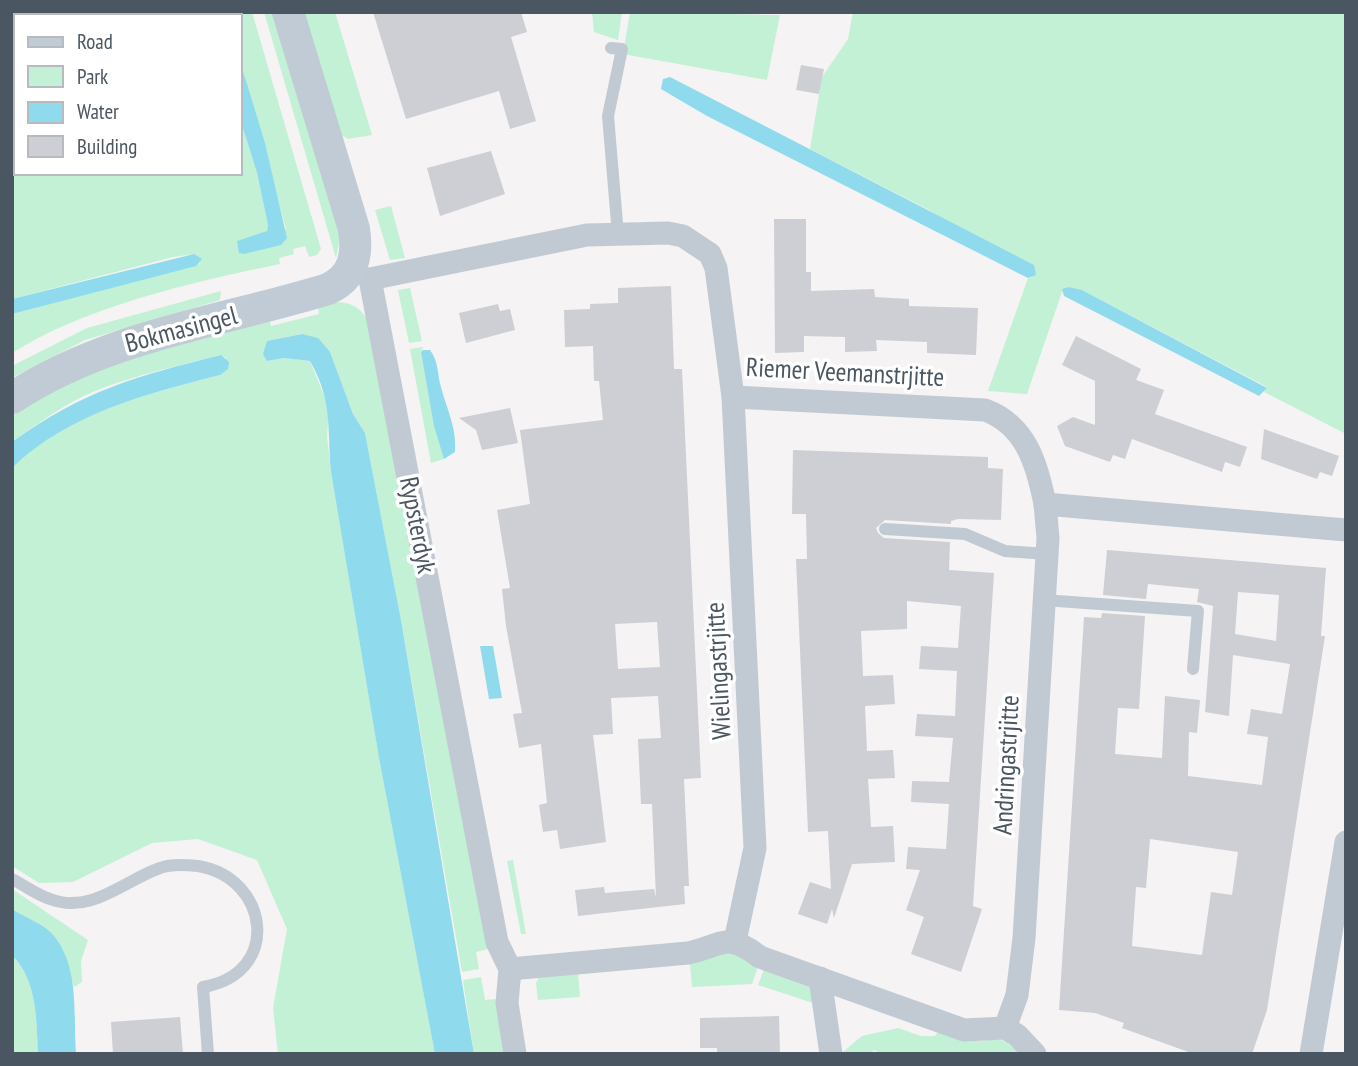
<svg xmlns="http://www.w3.org/2000/svg" width="1358" height="1066" viewBox="0 0 1358 1066" font-family="'PT Sans Narrow',sans-serif">
	<style>
		.green { fill: #c3f1d5 }
		.water { fill: #90daee }
		.building { fill: #cdcfd5; fill-rule: evenodd }
		.lines { fill: none; stroke-linecap: round; stroke-linejoin: round }
		.lane { stroke: #c1cad2; stroke-width: 12 }
		.street { stroke: #c1cad2; stroke-width: 23 }
		.secondary { stroke: #c1cbd6; stroke-width: 32 }
		.labels { text-anchor: middle; stroke-width: 7; stroke-linejoin: round; paint-order: stroke }
		.street-label { font-size: 26px; fill: #4a5661; stroke: #fff }
	</style>
	<rect width="100%" height="100%" fill="#f5f3f3"/>
	<g class="green">
		<path d="M 12,12 L 205,12 L 206,16 L 16,16 L 16,173 L 240,173 L 240,119 L 257,173 L 268,225 L 267,231 L 236,244 L 286,229 L 240,61 L 240,16 L 225,16 L 224,12 L 252,12 L 321,249 L 317,255 L 309,257 L 305,246 L 293,249 L 294,254 L 279,258 L 280,264 C 194,282 87,306 12,353 L 12,314 L 200,263 L 194,254 L 173,257 L 12,299 Z"/>
		<polygon points="264,12 275,12 341,233 336,258"/>
		<polygon points="302,12 335,12 372,135 348,139 340,134"/>
		<polygon points="592,12 622,12 618,40 594,32"/>
		<polygon points="630,12 780,15 767,80 623,54"/>
		<polygon points="853,12 1346,12 1346,434 1264,392 1267,387 1082,290 1069,287 1062,292 1027,394 988,391 1028,278 1032,278 929,210 810,149 822,77 848,39"/>
		<polygon points="391,206 405,258 390,260 375,210"/>
		<polygon points="410,288 422,341 409,343 398,290"/>
		<polygon points="221,291 220,300 85,340 12,378 12,366 87,328"/>
		<path d="M 336,302 C 354,303 361,308 370,324 L 488,949 L 476,952 L 479,969 L 462,972 L 401,620 L 365,433 L 353,414 L 330,352 L 302,334 L 267,341 L 268,361 L 284,358 L 310,361 L 329,408 L 327,436 L 331,472 L 379,758 L 435,1054 L 278,1054 L 273,1008 L 287,929 L 257,860 L 198,839 L 152,843 L 73,882 L 39,883 L 12,866 L 12,468 C 68,413 146,394 220,375 L 226,358 L 220,355 C 178,366 135,375 95,391 C 66,403 38,423 12,442 L 12,416 C 86,359 181,345 270,321 L 271,326 L 319,314 L 318,307 Z"/>
		<polygon points="423,347 421,352 444,459 431,463 410,349"/>
		<polygon points="513,860 526,934 521,934 507,861"/>
		<path d="M 12,889 L 88,940 L 81,961 L 82,982 L 74,987 C 58,932 57,939 12,909 Z"/>
		<polygon points="728,950 758,967 752,984 692,987 690,963"/>
		<path d="M 12,955 C 38,982 36,1019 38,1054 L 12,1054 Z"/>
		<polygon points="764,969 812,988 816,1004 758,985"/>
		<polygon points="578,973 580,997 538,1000 536,983 540,976"/>
		<polygon points="481,977 485,1000 496,999 504,1054 474,1054 463,980"/>
		<path d="M 898,1028 L 921,1036 L 935,1036 L 938,1031 C 948,1034 960,1041 970,1041 C 996,1042 999,1032 1020,1054 L 883,1054 L 874,1050 L 870,1054 L 839,1054 L 837,1049 L 843,1052 L 862,1036 Z"/>
	</g>
	<g class="water">
		<polygon points="240,61 265,143 287,238 281,245 244,254 239,253 237,241 267,231 268,225 257,173 240,119"/>
		<polygon points="670,77 1034,265 1036,275 1028,278 707,116 661,89 663,79"/>
		<polygon points="194,254 202,259 196,266 12,314 12,299"/>
		<polygon points="1069,287 1082,290 1267,388 1259,396 1064,296 1062,289"/>
		<path d="M 302,334 L 318,338 L 330,352 L 353,414 L 365,433 L 401,620 L 474,1054 L 435,1054 L 379,758 L 331,472 C 327,428 333,401 310,361 L 284,358 L 267,361 L 263,354 L 267,341 Z"/>
		<path d="M 423,350 L 430,350 C 439,362 437,374 441,387 C 447,410 457,428 455,452 L 444,459 L 434,426 L 421,352 Z"/>
		<path d="M 221,355 L 229,362 L 228,369 L 220,375 C 146,394 69,413 12,468 L 12,442 C 84,390 137,376 221,355 Z"/>
		<polygon points="480,646 493,646 502,698 489,699"/>
		<path d="M 12,909 C 25,918 45,924 54,936 C 80,968 73,1015 76,1054 L 38,1054 C 36,1019 38,982 12,955 Z"/>
	</g>
	<g class="building">
		<polygon points="373,12 521,12 527,32 511,37 536,121 510,129 499,91 406,119"/>
		<polygon points="801,65 824,69 819,94 796,90"/>
		<polygon points="491,151 505,194 440,216 427,168"/>
		<polygon points="774,219 806,219 806,272 811,272 811,291 874,289 875,297 909,299 909,306 978,308 976,355 927,353 927,342 876,340 877,351 845,352 845,337 804,336 804,352 775,353"/>
		<path d="M 671,286 L 674,369 L 682,369 L 701,778 L 684,779 L 689,886 L 684,886 L 685,904 L 578,916 L 575,890 L 604,887 L 605,893 L 654,889 L 656,897 L 652,804 L 641,804 L 638,739 L 661,738 L 658,696 L 611,698 L 613,734 L 593,735 L 606,842 L 560,849 L 557,830 L 543,832 L 539,805 L 547,803 L 541,744 L 519,748 L 513,714 L 522,713 L 506,626 L 502,589 L 510,588 L 497,510 L 530,504 L 520,430 L 603,420 L 599,381 L 594,381 L 593,346 L 565,347 L 564,310 L 590,309 L 590,304 L 618,303 L 618,288 ZM 657,622 L 660,667 L 618,669 L 615,624 Z"/>
		<polygon points="498,304 500,311 510,309 515,330 466,343 459,313"/>
		<polygon points="1076,336 1141,369 1136,380 1164,390 1155,414 1247,447 1240,467 1225,462 1222,472 1132,439 1125,459 1113,455 1110,462 1065,446 1057,426 1073,417 1095,425 1095,381 1062,365"/>
		<polygon points="510,408 518,443 482,450 476,430 459,418"/>
		<polygon points="1264,429 1339,456 1332,476 1320,472 1317,479 1261,459"/>
		<polygon points="793,450 988,457 988,468 1003,469 1001,520 958,519 951,521 951,524 885,520 876,528 878,533 884,538 950,542 949,570 994,573 973,906 982,909 961,972 911,954 924,917 906,910 920,870 906,869 908,847 946,849 949,804 911,802 912,781 949,782 953,738 915,736 917,714 955,716 957,671 919,669 921,646 958,648 961,606 907,601 907,629 861,631 863,676 893,675 895,704 865,706 867,751 893,750 895,778 868,779 871,827 893,826 895,862 852,864 834,918 832,909 827,924 798,914 810,882 831,889 828,831 808,832 796,559 807,559 806,514 792,514"/>
		<path d="M 1107,550 L 1326,568 L 1321,636 L 1325,636 L 1267,1010 L 1252,1054 L 1194,1054 L 1122,1028 L 1124,1023 L 1095,1013 L 1059,1010 L 1084,617 L 1101,618 L 1102,613 L 1145,616 L 1139,709 L 1118,708 L 1115,754 L 1162,758 L 1165,696 L 1200,700 L 1197,733 L 1189,732 L 1188,776 L 1262,785 L 1268,737 L 1247,734 L 1251,709 L 1282,714 L 1290,664 L 1233,655 L 1229,716 L 1205,712 L 1213,606 L 1197,602 L 1199,589 L 1148,584 L 1146,599 L 1103,595 ZM 1238,592 L 1279,595 L 1276,641 L 1235,634 ZM 1150,839 L 1238,852 L 1232,895 L 1211,892 L 1202,955 L 1132,946 L 1136,887 L 1146,888 Z"/>
		<polygon points="779,1016 780,1054 717,1054 717,1048 700,1048 700,1018"/>
		<polygon points="180,1017 183,1054 113,1054 111,1022"/>
	</g>
	<g class="lines">
		<g class="lane">
			<polyline points="611,48 622,49 608,116 618,235"/>
			<polyline points="885,529 965,534 1005,551 1047,554"/>
			<polyline points="1043,600 1198,611 1193,669"/>
			<path d="M 12,879 C 24,885 37,895 50,899 C 91,915 125,880 160,868 C 170,864 188,865 198,866 C 270,878 282,974 203,987 L 208,1054"/>
		</g>
		<g class="street">
			<polyline points="370,279 587,235 668,233 683,236 710,254 716,268 733,397 755,848 735,941"/>
			<polyline points="370,279 497,942 510,969 507,1003 515,1054"/>
			<path d="M 733,397 L 985,410 C 1026,425 1037,464 1045,504 L 1346,530"/>
			<path d="M 510,969 L 688,953 C 724,945 726,931 760,957 L 964,1030 L 1005,1028 L 1017,1035 L 1035,1054"/>
			<polyline points="820,978 831,1054"/>
			<polyline points="1005,1028 1017,995 1024,938 1048,538 1045,504"/>
			<polyline points="1311,1054 1346,842"/>
		</g>
		<path class="secondary" d="M 12,398 C 108,335 221,322 328,289 C 354,277 358,255 354,229 L 288,12"/>
	</g>
	<g class="labels">
		<g class="street-label">
			<text transform="translate(181 329) rotate(-15)" y="9">Bokmasingel</text>
			<text transform="translate(845 372) rotate(3)" y="9">Riemer Veemanstrjitte</text>
			<text transform="translate(418 525) rotate(79)" y="9">Rypsterdyk</text>
			<text transform="translate(718 671) rotate(-93)" y="9">Wielingastrjitte</text>
			<text transform="translate(1006 765) rotate(-87)" y="9">Andringastrjitte</text>
		</g>
	</g>
	<rect width="1358" height="1066" fill="none" stroke="#4a5661" stroke-width="28"/>
	<rect x="14" y="14" width="228" height="161" fill="#ffffff" stroke="#b7bbc0" stroke-width="2"/>
	<rect x="28" y="37" width="35" height="10" fill="#c1cbd6" stroke="#b7bbc0" stroke-width="2"/>
	<text x="77" y="49" font-size="21" fill="#4a5661">Road</text>
	<rect x="28" y="66" width="35" height="21" fill="#c3f1d5" stroke="#b7bbc0" stroke-width="2"/>
	<text x="77" y="84" font-size="21" fill="#4a5661">Park</text>
	<rect x="28" y="102" width="35" height="21" fill="#90daee" stroke="#b7bbc0" stroke-width="2"/>
	<text x="77" y="119" font-size="21" fill="#4a5661">Water</text>
	<rect x="28" y="136" width="35" height="21" fill="#cdcfd5" stroke="#b7bbc0" stroke-width="2"/>
	<text x="77" y="154" font-size="21" fill="#4a5661">Building</text>
</svg>
